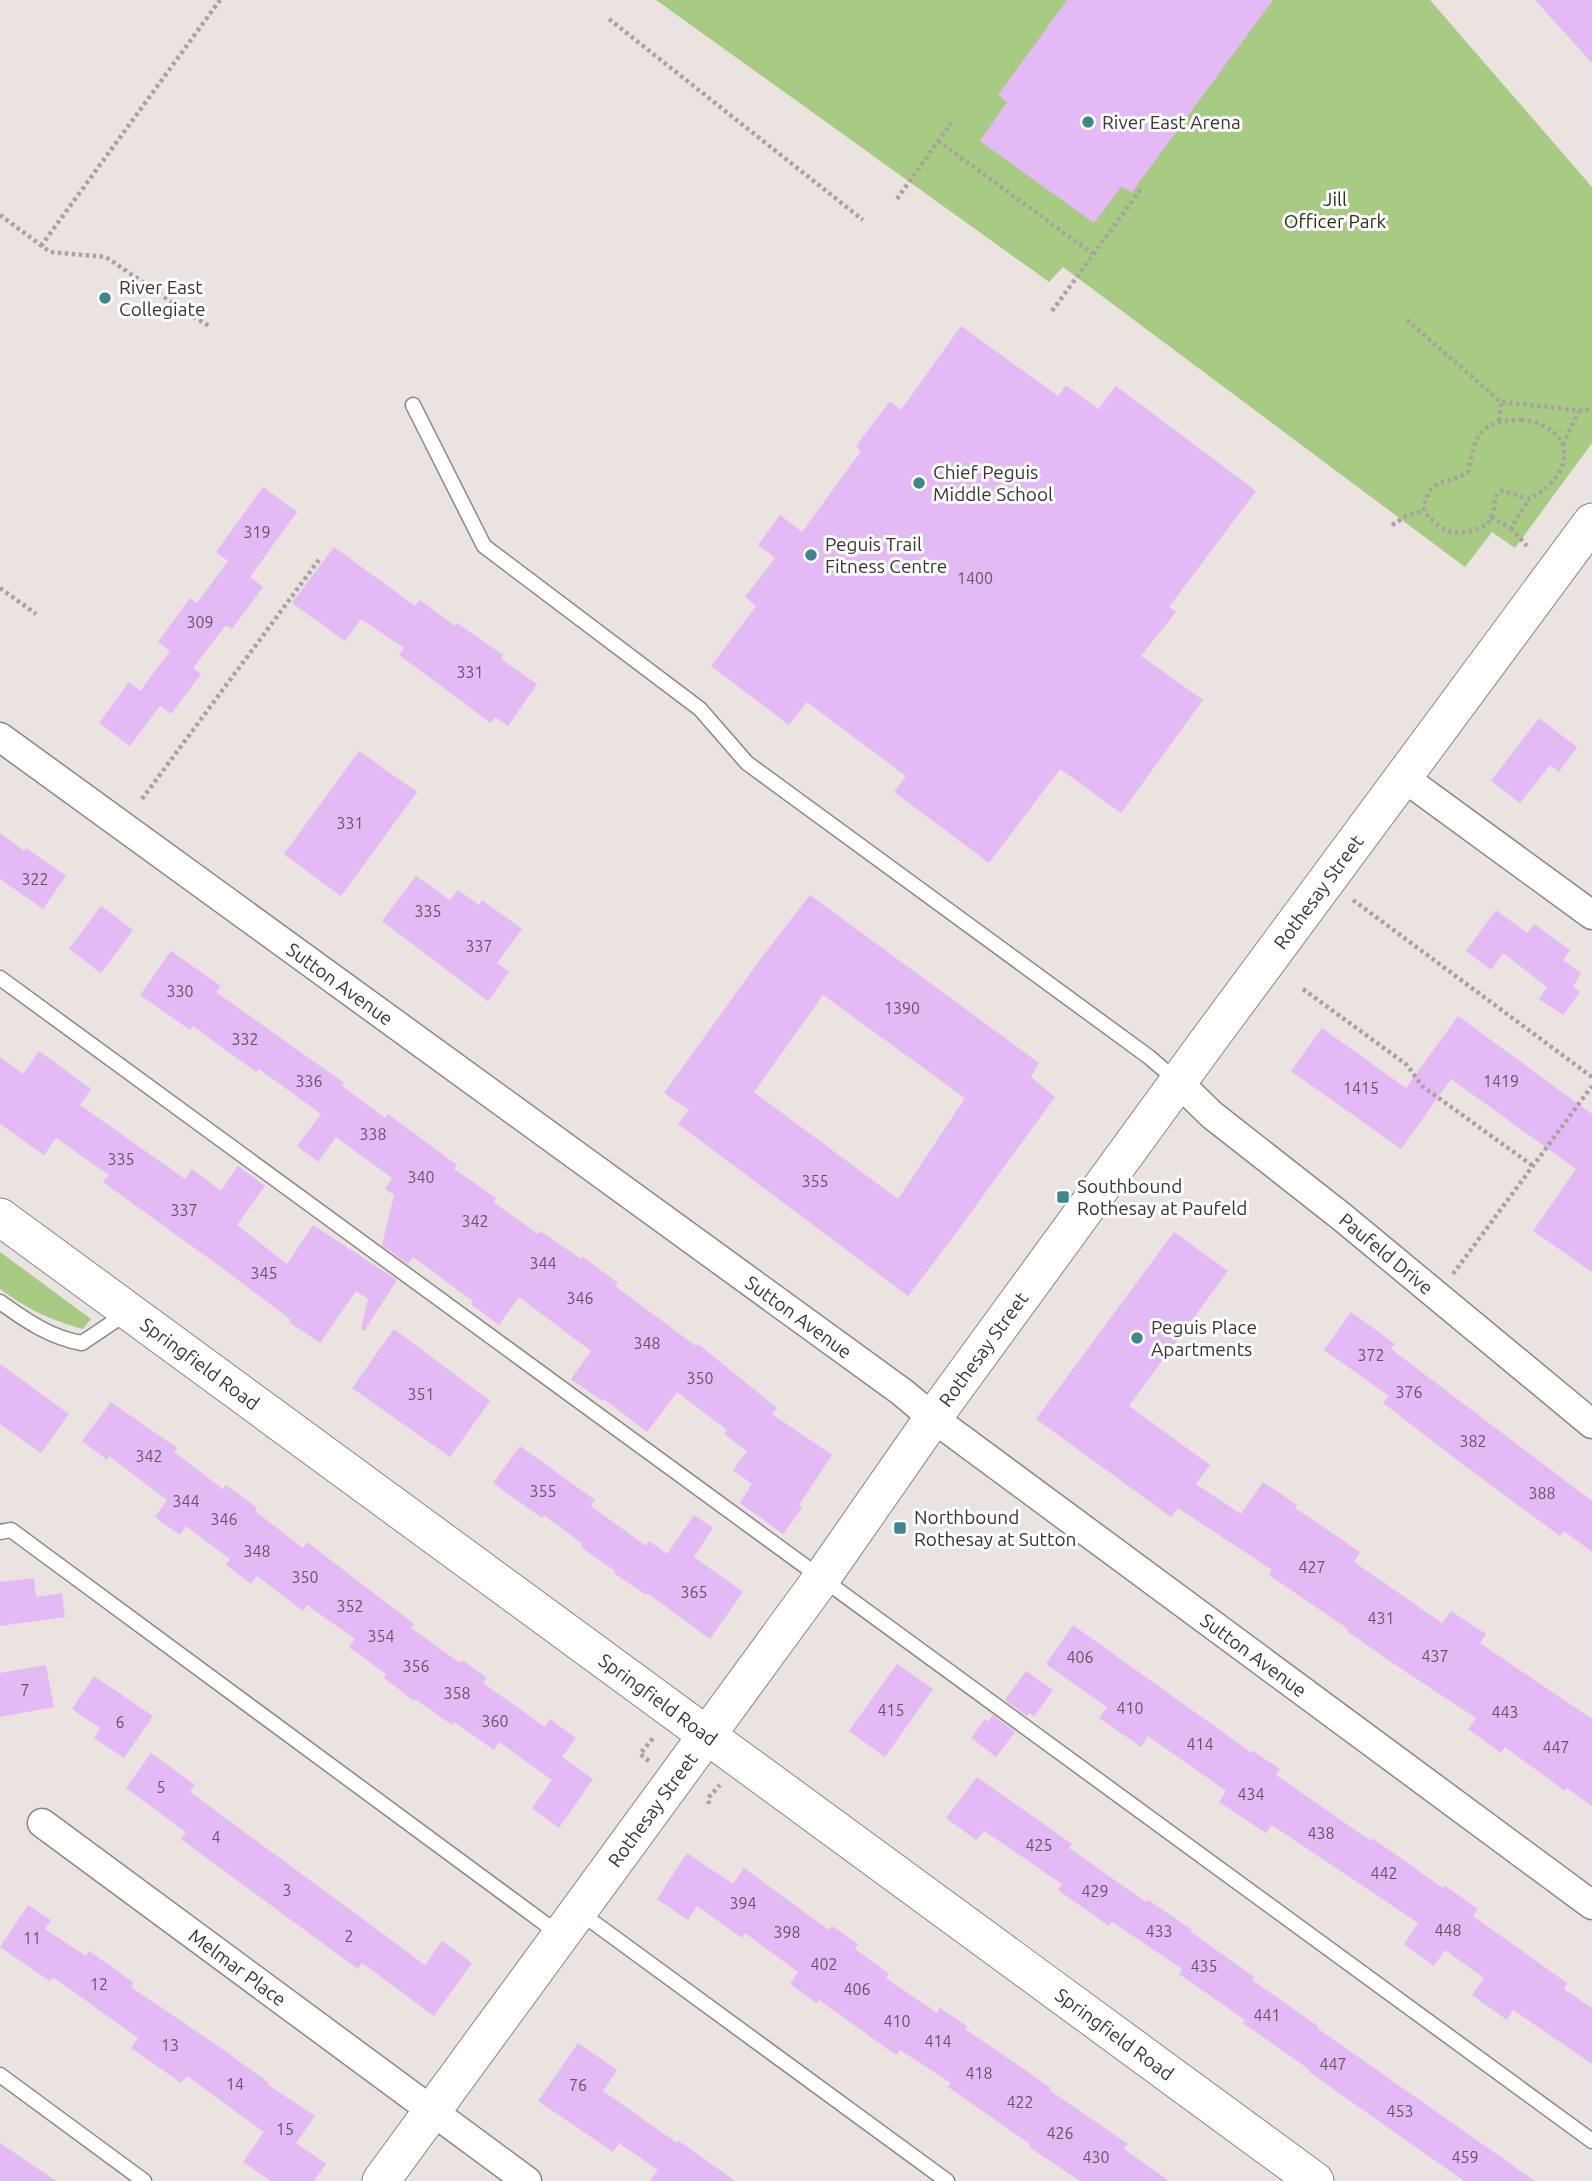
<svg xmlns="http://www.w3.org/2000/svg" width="1592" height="2181" viewBox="0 0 1592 2181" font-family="Ubuntu,sans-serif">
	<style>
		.green { fill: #a8cb83 }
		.building { fill: #e4baf6; fill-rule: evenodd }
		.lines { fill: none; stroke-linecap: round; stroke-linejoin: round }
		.service-casing { stroke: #8d8784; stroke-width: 17 }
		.minor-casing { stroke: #8d8784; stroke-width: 31 }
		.tertiary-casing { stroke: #8d8784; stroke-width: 39 }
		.path { stroke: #a9a3a0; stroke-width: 4.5; stroke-dasharray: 3.5 3.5; stroke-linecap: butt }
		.service { stroke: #fff; stroke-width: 14 }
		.minor { stroke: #fff; stroke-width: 28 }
		.tertiary { stroke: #fff; stroke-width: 37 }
		.poi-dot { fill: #3f868f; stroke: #fff; stroke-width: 2.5 }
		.labels { text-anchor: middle; stroke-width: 6; stroke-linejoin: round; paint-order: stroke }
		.number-label { font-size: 16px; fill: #635664 }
		.poi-label { font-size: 19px; fill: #383534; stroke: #fff; text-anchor: start }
		.park-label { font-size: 19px; fill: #253412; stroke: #fff }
		.street-label { font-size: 19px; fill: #383534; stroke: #fff }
	</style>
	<rect width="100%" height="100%" fill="#eae3df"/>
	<g class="green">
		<polygon points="656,0 1430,0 1592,187 1592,443 1515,548 1492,532 1465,567 1063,267 1049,282"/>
		<path d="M 0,1252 L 91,1319 L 83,1329 C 48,1319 29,1310 0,1289 Z"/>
	</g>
	<g class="building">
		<polygon points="1067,0 1273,0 1132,192 1121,187 1094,223 980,141 1007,102 998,95"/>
		<polygon points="1535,0 1592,0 1592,63"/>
		<polygon points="961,326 1058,396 1066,385 1098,409 1116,386 1256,491 1169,607 1176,612 1141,656 1203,700 1121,813 1060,769 989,863 894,792 906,776 807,702 789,725 711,666 756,606 745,597 775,558 758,545 780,515 802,532 861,451 856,446 890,401 901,410"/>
		<polygon points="263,487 297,512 250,577 263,587 232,629 226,625 193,668 201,674 171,714 160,706 130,746 99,723 129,682 140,691 170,651 158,642 190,598 197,603 228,561 216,552"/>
		<polygon points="334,547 415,606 420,600 455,626 457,623 503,655 501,659 537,684 508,726 495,717 491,723 399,655 404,648 361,619 345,641 292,603"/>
		<polygon points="1539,718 1577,747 1559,772 1550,765 1520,803 1491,781"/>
		<polygon points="359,751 417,792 341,896 284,854"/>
		<polygon points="0,833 24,851 26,848 66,876 43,909 0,879"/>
		<polygon points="416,876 450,900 458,890 479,905 482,900 522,929 497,963 509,972 488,1001 382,921"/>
		<path d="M 810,895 L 1039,1063 L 1031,1077 L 1055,1097 L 956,1233 L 908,1296 L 678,1124 L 689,1110 L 664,1093 L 762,957 ZM 823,995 L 965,1098 L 898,1199 L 754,1092 Z"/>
		<polygon points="101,906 133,930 101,973 69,949"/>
		<polygon points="1496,910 1527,933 1534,924 1570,950 1563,960 1581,973 1573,987 1580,992 1563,1015 1539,999 1547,987 1503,953 1491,970 1466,951"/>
		<polygon points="171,951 221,986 216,992 344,1083 342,1086 385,1118 388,1114 457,1165 454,1169 496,1198 493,1202 538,1234 540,1231 581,1259 583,1257 618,1283 615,1286 696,1346 698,1344 777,1408 772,1414 832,1455 799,1505 802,1508 783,1534 740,1503 752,1484 733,1470 747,1451 724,1434 727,1430 677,1392 647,1432 604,1399 602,1401 571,1379 591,1351 519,1297 499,1325 471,1304 473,1301 413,1257 408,1264 382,1245 394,1195 385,1189 392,1178 336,1137 318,1162 297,1146 321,1114 259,1069 256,1072 193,1026 190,1030 140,995"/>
		<polygon points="1458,1016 1592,1114 1592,1272 1533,1231 1576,1169 1451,1079 1401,1149 1291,1071 1322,1028 1406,1088"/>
		<polygon points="39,1051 91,1089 80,1105 185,1179 192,1169 221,1191 238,1166 265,1186 237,1225 287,1264 313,1225 397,1280 364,1331 361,1329 368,1299 356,1291 320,1343 289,1322 291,1320 218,1265 103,1182 109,1175 56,1138 44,1155 0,1124 0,1057 23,1074"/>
		<polygon points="1174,1232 1228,1271 1129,1406 1210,1465 1196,1484 1241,1514 1263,1482 1297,1505 1295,1508 1360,1552 1354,1562 1442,1623 1451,1611 1486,1634 1480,1643 1592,1719 1592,1806 1567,1788 1565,1791 1505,1747 1501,1753 1468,1729 1476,1718 1394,1664 1347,1631 1348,1629 1269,1575 1272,1570 1178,1508 1171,1517 1036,1419"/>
		<polygon points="1351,1312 1395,1344 1391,1349 1592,1501 1592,1552 1564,1531 1560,1536 1469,1469 1383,1403 1389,1396 1324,1350"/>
		<polygon points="394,1329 490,1401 450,1457 352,1388"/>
		<polygon points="0,1364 69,1414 41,1453 0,1424"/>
		<polygon points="111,1402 177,1448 174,1452 223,1489 226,1485 257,1508 255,1511 303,1548 307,1542 337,1565 414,1624 411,1628 460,1663 462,1660 487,1678 483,1683 545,1727 550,1719 576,1738 562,1757 593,1779 559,1828 532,1808 552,1780 499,1742 494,1750 454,1722 452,1725 415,1699 414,1701 384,1678 386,1674 349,1647 355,1639 307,1605 303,1611 257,1576 251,1584 226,1565 230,1559 186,1526 180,1535 155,1517 167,1500 109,1456 107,1460 82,1441"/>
		<polygon points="520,1446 595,1500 591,1506 646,1546 649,1541 667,1554 694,1515 713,1528 694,1557 743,1592 710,1639 647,1593 646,1595 614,1573 615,1571 581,1547 583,1544 544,1515 542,1518 493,1483"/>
		<polygon points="34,1578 36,1597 62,1593 65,1617 0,1626 0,1582"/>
		<polygon points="1073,1625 1252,1753 1253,1751 1280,1769 1276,1775 1371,1841 1372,1838 1443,1888 1445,1886 1478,1909 1473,1916 1567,1983 1564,1989 1592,2008 1592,2064 1513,2010 1507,2020 1472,1995 1484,1978 1445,1950 1434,1966 1404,1944 1418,1923 1272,1825 1266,1833 1219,1802 1226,1791 1148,1736 1141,1747 1099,1718 1107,1707 1046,1664"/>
		<polygon points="897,1664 933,1689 885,1757 849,1731"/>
		<polygon points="46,1665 54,1707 0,1717 0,1673"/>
		<polygon points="1026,1671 1053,1690 1034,1717 1029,1713 1027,1716 1005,1700"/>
		<polygon points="94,1676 153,1716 124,1758 94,1738 100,1728 72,1709"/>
		<polygon points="993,1715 1015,1732 996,1757 971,1738 985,1719 988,1722"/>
		<polygon points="151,1753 195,1785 190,1792 425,1965 442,1941 472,1963 434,2016 362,1963 358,1969 314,1937 181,1839 186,1832 126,1788"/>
		<polygon points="977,1777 1072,1844 1069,1848 1146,1902 1148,1900 1192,1930 1191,1932 1254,1977 1252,1980 1318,2026 1317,2028 1535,2181 1464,2181 1309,2072 1310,2070 1243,2023 1245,2020 1179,1974 1182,1969 1112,1922 1109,1926 1058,1890 1062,1884 984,1831 976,1840 946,1818"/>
		<polygon points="687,1853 733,1884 744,1868 829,1930 832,1926 858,1944 855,1949 889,1974 886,1978 937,2013 940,2008 967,2026 965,2029 1051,2088 1049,2090 1128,2144 1124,2149 1169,2181 1080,2181 1029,2147 1030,2144 948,2087 951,2083 900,2050 896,2055 819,2000 816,2003 790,1984 798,1972 745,1933 742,1938 697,1906 688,1920 657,1899"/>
		<polygon points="28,1905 51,1920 45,1929 86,1956 89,1951 134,1983 131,1987 225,2051 269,2083 268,2085 315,2116 296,2143 326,2164 314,2181 271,2181 243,2162 264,2132 187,2076 181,2083 131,2048 138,2038 53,1977 50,1981 0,1947"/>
		<polygon points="578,2043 617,2070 603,2091 677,2143 679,2141 735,2181 650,2181 658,2170 619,2143 613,2152 538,2101"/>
		<polygon points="0,2143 56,2181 0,2181"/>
	</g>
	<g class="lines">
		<defs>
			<g id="service">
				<polyline points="413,405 484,546 700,709 747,763 1149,1057 1177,1081"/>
				<polyline points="0,978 1592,2141"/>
				<path d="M 0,1302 C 25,1320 51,1338 82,1343 L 128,1312"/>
				<polyline points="0,1532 11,1530 559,1934"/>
				<polyline points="578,1911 947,2181"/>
				<polyline points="0,2075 144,2181"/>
			</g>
			<g id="minor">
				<path id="s1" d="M 0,737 L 902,1392 L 933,1418 L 1592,1905"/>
				<polyline points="1403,777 1592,915"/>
				<path id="s2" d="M 1178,1082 L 1212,1115 L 1342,1217 L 1592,1424"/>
				<path id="s3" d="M 42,1823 L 527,2181"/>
			</g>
			<g id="tertiary">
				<path id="s4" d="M 0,1217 L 1315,2181"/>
				<path id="s5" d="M 381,2181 L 821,1579 L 933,1418 L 1205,1045 L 1592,522"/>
			</g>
		</defs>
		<use href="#service" class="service-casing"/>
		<use href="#minor" class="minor-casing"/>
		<use href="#tertiary" class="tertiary-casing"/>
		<g class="path">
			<polyline points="609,19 863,220"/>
			<polyline points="938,141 1093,254"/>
			<polyline points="897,199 951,123"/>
			<polyline points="0,215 50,252 106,257 189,314 211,327"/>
			<polyline points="41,246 220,0"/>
			<polyline points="1052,311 1141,189"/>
			<polyline points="1407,320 1501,402 1585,411 1592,407"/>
			<path d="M 1521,420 C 1528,421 1536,422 1542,425 C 1583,445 1561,484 1529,499 L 1502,491 L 1495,497 L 1494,508 L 1488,524 C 1460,538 1444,536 1424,511 C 1427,476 1445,487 1468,472 C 1476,433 1478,422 1521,420 Z"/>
			<polyline points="1499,421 1501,402"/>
			<polyline points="1563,445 1579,411"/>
			<polyline points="1491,517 1511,528 1529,499"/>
			<polyline points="1392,525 1408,515 1424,511"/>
			<polyline points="1511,528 1527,546"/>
			<polyline points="0,588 36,614"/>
			<polyline points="142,799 321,557"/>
			<polyline points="1353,900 1592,1077"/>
			<polyline points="1303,989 1407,1065 1422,1086 1533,1166"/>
			<polyline points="1453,1274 1592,1086"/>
			<polyline points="649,1761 640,1754 654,1737"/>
			<polyline points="709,1804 708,1798 720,1785"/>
		</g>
		<use href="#service" class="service"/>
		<use href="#minor" class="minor"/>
		<use href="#tertiary" class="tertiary"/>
	</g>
	<g class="poi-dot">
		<circle cx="1088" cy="122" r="7"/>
		<circle cx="105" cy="298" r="7"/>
		<circle cx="919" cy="483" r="7"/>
		<circle cx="811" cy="555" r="7"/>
		<rect x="1056" y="1190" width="14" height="14" rx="3.5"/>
		<circle cx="1137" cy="1338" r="7"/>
		<rect x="893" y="1521" width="14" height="14" rx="3.5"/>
	</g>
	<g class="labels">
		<g class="number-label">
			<text x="257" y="538">319</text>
			<text x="975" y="584">1400</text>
			<text x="200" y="628">309</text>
			<text x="470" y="678">331</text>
			<text x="350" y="829">331</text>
			<text x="35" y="885">322</text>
			<text x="428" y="917">335</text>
			<text x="479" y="952">337</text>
			<text x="180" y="997">330</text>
			<text x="902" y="1014">1390</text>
			<text x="245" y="1045">332</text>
			<text x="309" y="1087">336</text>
			<text x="1501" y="1087">1419</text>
			<text x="1361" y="1094">1415</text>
			<text x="373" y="1140">338</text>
			<text x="121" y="1165">335</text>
			<text x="421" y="1183">340</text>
			<text x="815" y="1187">355</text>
			<text x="184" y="1216">337</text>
			<text x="475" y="1227">342</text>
			<text x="543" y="1269">344</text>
			<text x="264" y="1279">345</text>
			<text x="580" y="1304">346</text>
			<text x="647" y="1349">348</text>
			<text x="1371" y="1361">372</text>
			<text x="700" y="1384">350</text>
			<text x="1409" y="1398">376</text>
			<text x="421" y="1400">351</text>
			<text x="1473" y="1447">382</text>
			<text x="149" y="1462">342</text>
			<text x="543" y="1497">355</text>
			<text x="1542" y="1499">388</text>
			<text x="186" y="1507">344</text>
			<text x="224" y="1525">346</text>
			<text x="257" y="1557">348</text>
			<text x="1312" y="1573">427</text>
			<text x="305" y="1583">350</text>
			<text x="694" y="1598">365</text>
			<text x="350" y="1612">352</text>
			<text x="1381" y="1624">431</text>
			<text x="381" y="1642">354</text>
			<text x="1435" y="1662">437</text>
			<text x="1080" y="1663">406</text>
			<text x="416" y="1672">356</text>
			<text x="25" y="1696">7</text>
			<text x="457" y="1699">358</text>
			<text x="1130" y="1714">410</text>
			<text x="891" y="1716">415</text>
			<text x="1505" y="1718">443</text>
			<text x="495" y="1727">360</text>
			<text x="120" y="1728">6</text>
			<text x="1200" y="1750">414</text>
			<text x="1556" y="1753">447</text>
			<text x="161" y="1793">5</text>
			<text x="1251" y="1800">434</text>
			<text x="1321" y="1839">438</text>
			<text x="216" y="1843">4</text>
			<text x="1039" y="1851">425</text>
			<text x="1384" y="1879">442</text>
			<text x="287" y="1896">3</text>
			<text x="1095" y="1897">429</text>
			<text x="743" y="1909">394</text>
			<text x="1448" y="1936">448</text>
			<text x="1159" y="1937">433</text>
			<text x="787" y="1938">398</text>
			<text x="349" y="1942">2</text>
			<text x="32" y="1944">11</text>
			<text x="824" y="1970">402</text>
			<text x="1204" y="1972">435</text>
			<text x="99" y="1990">12</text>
			<text x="857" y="1995">406</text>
			<text x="1267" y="2021">441</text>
			<text x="897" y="2027">410</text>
			<text x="938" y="2047">414</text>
			<text x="170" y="2051">13</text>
			<text x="1333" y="2070">447</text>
			<text x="979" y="2079">418</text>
			<text x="235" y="2090">14</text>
			<text x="578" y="2091">76</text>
			<text x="1020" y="2108">422</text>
			<text x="1400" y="2117">453</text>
			<text x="285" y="2135">15</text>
			<text x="1060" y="2139">426</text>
			<text x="1096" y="2163">430</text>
			<text x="1465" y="2163">459</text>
		</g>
		<g class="poi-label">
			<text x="1102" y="129">River East Arena</text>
			<text x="119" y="294">River East<tspan x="119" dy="22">Collegiate</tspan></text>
			<text x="933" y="479">Chief Peguis<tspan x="933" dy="22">Middle School</tspan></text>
			<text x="825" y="551">Peguis Trail<tspan x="825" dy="22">Fitness Centre</tspan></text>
			<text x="1077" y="1193">Southbound<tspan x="1077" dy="22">Rothesay at Paufeld</tspan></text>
			<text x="1151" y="1334">Peguis Place<tspan x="1151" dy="22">Apartments</tspan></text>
			<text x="914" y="1524">Northbound<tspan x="914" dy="22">Rothesay at Sutton</tspan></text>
		</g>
		<g class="park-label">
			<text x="1335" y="206">Jill<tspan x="1335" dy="22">Officer Park</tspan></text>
		</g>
		<g class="street-label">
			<text dy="7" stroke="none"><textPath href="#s5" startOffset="1594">Rothesay Street</textPath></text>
			<text dy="7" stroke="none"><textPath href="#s1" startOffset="420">Sutton Avenue</textPath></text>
			<text dy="7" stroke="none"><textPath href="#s2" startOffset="270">Paufeld Drive</textPath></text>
			<text dy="7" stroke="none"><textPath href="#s1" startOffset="987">Sutton Avenue</textPath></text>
			<text dy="7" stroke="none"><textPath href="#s5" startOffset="1027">Rothesay Street</textPath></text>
			<text dy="7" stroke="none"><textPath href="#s4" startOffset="248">Springfield Road</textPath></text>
			<text dy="7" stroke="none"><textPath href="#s1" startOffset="1554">Sutton Avenue</textPath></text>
			<text dy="7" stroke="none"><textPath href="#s4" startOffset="816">Springfield Road</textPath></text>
			<text dy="7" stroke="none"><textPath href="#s5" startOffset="460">Rothesay Street</textPath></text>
			<text dy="7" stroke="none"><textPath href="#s3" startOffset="243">Melmar Place</textPath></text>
			<text dy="7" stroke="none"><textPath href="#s4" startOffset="1382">Springfield Road</textPath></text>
		</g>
	</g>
</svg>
